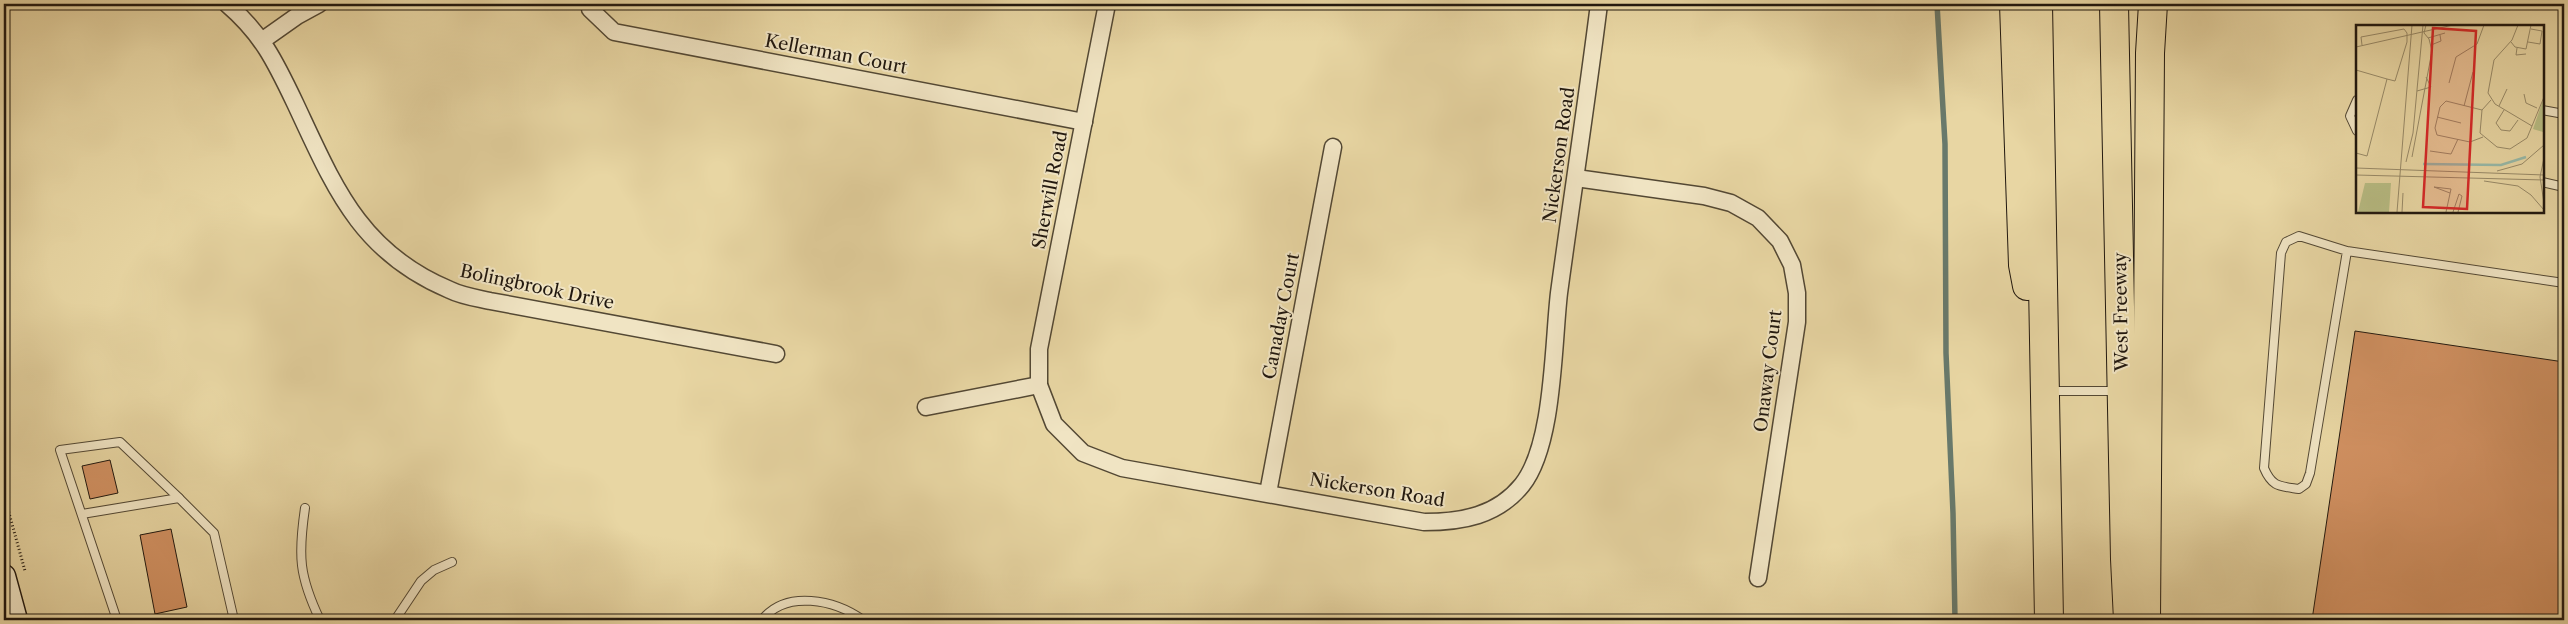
<svg xmlns="http://www.w3.org/2000/svg" width="2568" height="624" viewBox="0 0 2568 624" font-family="'Libre Caslon Text',serif">
	<style>
		.lines { fill: none; stroke-linecap: round; stroke-linejoin: round }
		.stream { stroke: #68796b; stroke-width: 5.5 }
		.building { fill: #d19162; stroke: #21180f }
		.service-casing { stroke: #534834; stroke-width: 10 }
		.minor-casing { stroke: #534834; stroke-width: 19 }
		.secondary-casing { stroke: #21180f; stroke-width: 25 }
		.motorway-casing { stroke: #21180f; stroke-width: 30 }
		.path { stroke: #21180f; stroke-width: 3; stroke-dasharray: 1 2.5; stroke-linecap: butt }
		.service { stroke: #f0e4c3; stroke-width: 8 }
		.minor { stroke: #f0e4c3; stroke-width: 16 }
		.secondary { stroke: #f0e4c3; stroke-width: 22 }
		.motorway { stroke: #e8d6a3; stroke-width: 28 }
		.labels { text-anchor: middle; stroke-width: 4; stroke-linejoin: round; paint-order: stroke }
		.street-label { font-size: 18px; fill: #21180f; stroke: #f0e4c3 }
		.inset-river { fill: none; stroke: #97b9a8; stroke-width: 2.5 }
		.inset-road { fill: none; stroke: #988a68; stroke-width: 1 }
		.view { fill: #d62828; fill-opacity: 0.15; stroke: #d62828; stroke-width: 2.5 }
		.inset-edge { fill: none; stroke: #21180f; stroke-width: 2.5 }
	</style>
	<rect width="100%" height="100%" fill="#e8d6a3"/>
	<filter id="stains"><feTurbulence type="fractalNoise" baseFrequency=".004" numOctaves="4"/><feColorMatrix values="0 0 0 0 .2 0 0 0 0 .09 0 0 0 0 .02 0 0 0 .5 -.17"/></filter>
	<radialGradient id="worn" r=".72"><stop offset=".6" stop-color="#630" stop-opacity="0"/><stop offset="1" stop-color="#630" stop-opacity=".3"/></radialGradient>
	<g class="lines">
		<polyline class="stream" points="1937,4 1945,144 1946,353 1953,513 1955,620"/>
	</g>
	<g class="building">
		<polygon points="2355,331 2564,362 2564,620 2312,620"/>
		<polygon points="110,460 118,493 90,499 82,466"/>
		<polygon points="171,529 187,607 155,614 140,535"/>
	</g>
	<g class="lines">
		<defs>
			<g id="service">
				<polyline points="2357,100 2350,116 2357,131"/>
				<polyline points="2542,110 2564,114"/>
				<polyline points="2542,182 2564,187"/>
				<path d="M 2347,251 L 2310,473 L 2306,484 L 2299,489 C 2279,486 2272,487 2264,468 L 2281,253 L 2286,242 L 2299,236 L 2347,251 L 2564,283"/>
				<polyline points="2050,391 2118,391"/>
				<path d="M 305,508 C 298,556 299,576 320,620"/>
				<polyline points="82,514 179,498 214,533 234,620"/>
				<polyline points="117,620 60,450 120,442 179,498"/>
				<polyline points="395,620 421,581 434,570 452,562"/>
				<path d="M 762,620 C 786,589 835,600 863,620"/>
			</g>
			<g id="minor">
				<path d="M 227,4 C 262,34 275,61 295,103 C 334,186 359,252 450,290 C 462,296 477,298 490,301 L 776,354"/>
				<path d="M 1107,4 L 1039,349 L 1039,385 L 1054,424 L 1083,453 L 1122,468 L 1424,522 C 1462,522 1497,516 1522,485 C 1554,445 1553,344 1559,293 C 1572,197 1587,100 1599,4"/>
				<polyline points="590,9 614,32 1084,122"/>
				<polyline points="263,40 297,16 319,4"/>
				<polyline points="1576,178 1704,196 1731,203 1758,218 1780,241 1792,265 1797,293 1797,322 1758,578"/>
				<polyline points="926,407 1039,385"/>
				<polyline points="1268,493 1333,147"/>
			</g>
			<polyline id="secondary" points="4,576 16,620"/>
			<g id="motorway">
				<polyline points="2014,4 2023,265 2027,286"/>
				<polyline points="2038,4 2049,620"/>
				<polyline points="2114,4 2125,559 2128,620"/>
				<polyline points="2146,620 2150,53 2153,4"/>
			</g>
		</defs>
		<use href="#service" class="service-casing"/>
		<use href="#minor" class="minor-casing"/>
		<use href="#secondary" class="secondary-casing"/>
		<use href="#motorway" class="motorway-casing"/>
		<polyline class="path" points="4,495 25,571"/>
		<use href="#service" class="service"/>
		<use href="#minor" class="minor"/>
		<use href="#secondary" class="secondary"/>
		<use href="#motorway" class="motorway"/>
	</g>
	<g class="labels">
		<g class="street-label">
			<text transform="translate(836 54) rotate(11)" y="6">Kellerman Court</text>
			<text transform="translate(1559 155) rotate(-82)" y="6">Nickerson Road</text>
			<text transform="translate(1050 190) rotate(-79)" y="6">Sherwill Road</text>
			<text transform="translate(537 287) rotate(12)" y="6">Bolingbrook Drive</text>
			<text transform="translate(2121 312) rotate(-91)" y="6">West Freeway</text>
			<text transform="translate(1281 316) rotate(-79)" y="6">Canaday Court</text>
			<text transform="translate(1768 371) rotate(-83)" y="6">Onaway Court</text>
			<text transform="translate(1377 490) rotate(9)" y="6">Nickerson Road</text>
		</g>
	</g>
	<g transform="translate(2356 25)">
		<rect width="188" height="188" fill="#e8d6a3"/>
		<path d="M 187,75 L 187,107 L 177,104 ZM 9,158 L 35,158 L 33,187 L 2,187 Z" fill="#b8bd84"/>
		<path class="inset-river" d="M 67,139 L 145,140 L 170,132"/>
		<path class="inset-road" d="M 162,0 L 156,15 L 138,35 L 132,68 L 139,79 L 176,101M 72,13 L 89,8M 155,17 L 159,22 L 170,24 L 175,0M 172,17 L 184,19 L 186,6 L 175,4M 6,20 L 5,12 L 48,4M 75,20 L 85,16 L 84,10M 0,22 L 97,0M 161,23 L 160,30 L 170,29M 0,45 L 31,54 L 11,131 L 0,128M 31,54 L 39,56 L 51,17 L 51,8 L 48,4M 93,58 L 100,32 L 121,19 L 128,0M 61,66 L 75,62 L 70,52M 168,69 L 170,78 L 181,83M 135,75 L 126,85 L 124,108 L 141,122 L 154,124 L 171,113 L 188,72M 90,76 L 84,82 L 79,103 L 81,110 L 114,117 L 127,112M 90,76 L 126,85M 108,81 L 117,47M 143,81 L 151,64M 148,85 L 140,98 L 145,105 L 154,106 L 162,95M 81,92 L 105,98M 74,126 L 95,129 L 102,114M 56,132 L 76,26 L 73,14 L 68,8 L 70,0M 188,133 L 184,152 L 188,178M 50,137 L 57,108 L 67,0M 0,143 L 188,150M 141,146 L 166,139 L 188,120M 0,150 L 188,155M 128,156 L 162,161 L 175,170 L 188,185M 41,187 L 56,0M 46,187 L 47,168M 90,187 L 95,164 L 78,162 L 94,168M 97,187 L 103,169 L 106,171 L 102,187"/>
		<path class="view" d="M 77,3 L 120,6 L 111,184 L 67,182 Z"/>
		<rect width="188" height="188" class="inset-edge"/>
	</g>
	<rect width="2568" height="624" fill="none" stroke="#e8d6a3" stroke-width="20"/>
	<rect x="5" y="5" width="2558" height="614" fill="none" stroke="#21180f" stroke-width="2.5"/>
	<rect x="10" y="10" width="2548" height="604" fill="none" stroke="#21180f"/>
	<rect width="100%" height="100%" filter="url(#stains)"/>
	<rect width="100%" height="100%" fill="url(#worn)"/>
</svg>
